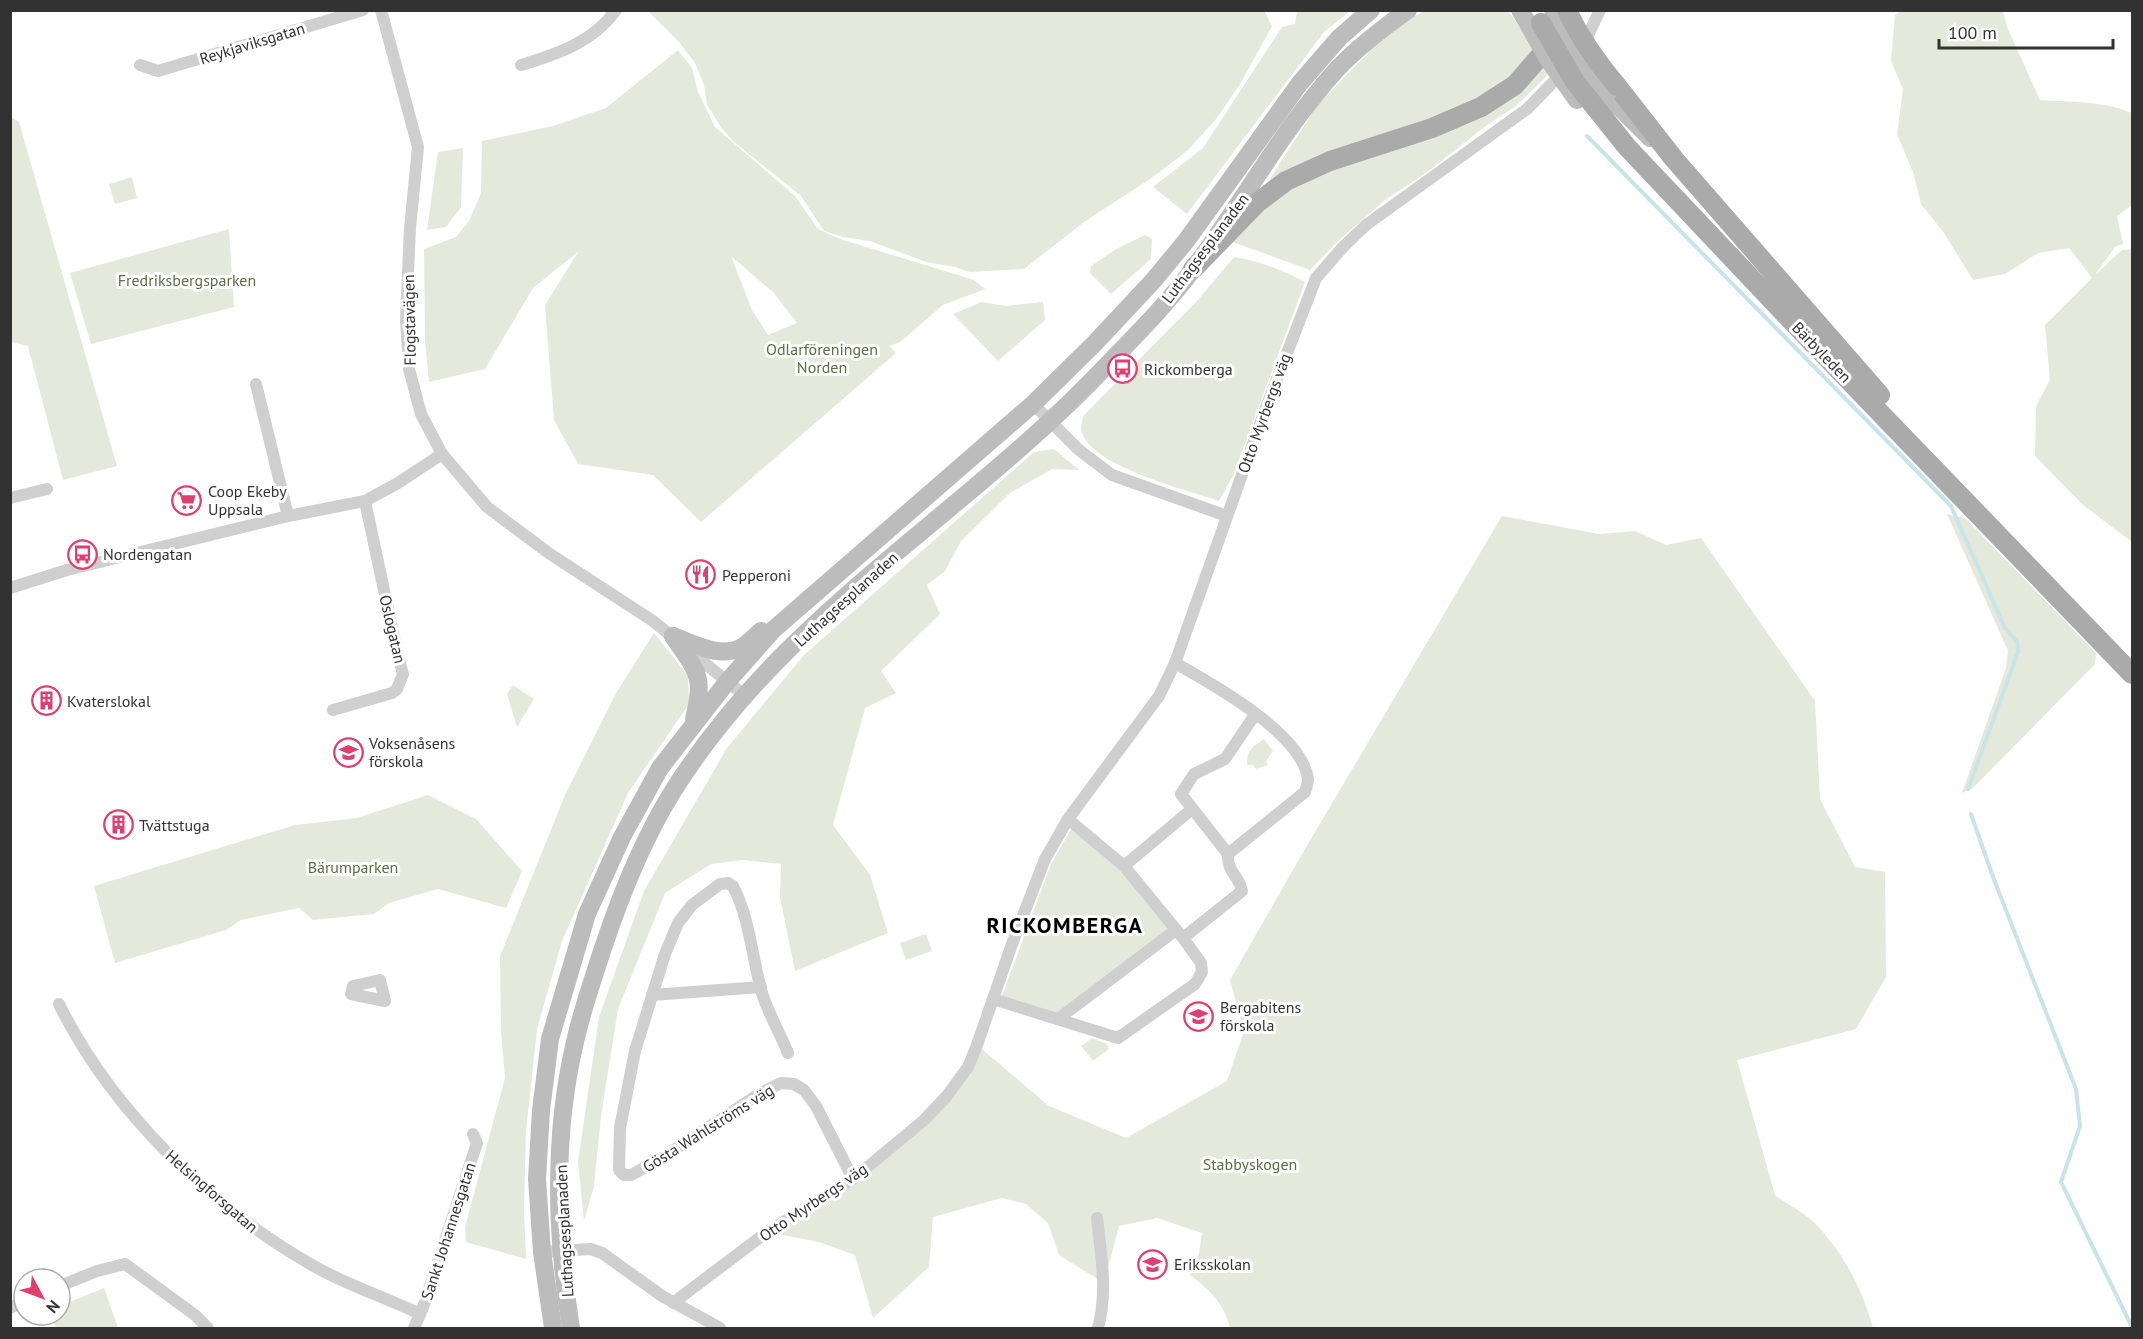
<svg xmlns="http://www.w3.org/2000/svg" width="2143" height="1339" viewBox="0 0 2143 1339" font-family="'PT Sans',sans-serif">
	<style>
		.green { fill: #e5e9dc; fill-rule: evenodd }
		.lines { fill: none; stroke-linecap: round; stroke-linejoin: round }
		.stream { stroke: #c9e4e9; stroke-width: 4 }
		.street { stroke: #cfcfcf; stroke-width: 12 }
		.secondary { stroke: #bcbcbc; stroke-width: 18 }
		.primary { stroke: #aaa; stroke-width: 20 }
		.secondary-bridge { stroke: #bcbcbc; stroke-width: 18 }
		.primary-bridge { stroke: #aaa; stroke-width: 20 }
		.labels { text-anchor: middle; stroke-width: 6; stroke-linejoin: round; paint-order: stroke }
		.street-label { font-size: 16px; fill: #323232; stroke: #fff }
		.park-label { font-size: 16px; fill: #606d40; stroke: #fff }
		.poi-label { font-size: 16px; fill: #323232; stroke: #fff; text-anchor: start }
		.district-label { font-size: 22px; font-weight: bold; letter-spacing: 1.5px; fill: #000; stroke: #fff }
	</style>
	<rect width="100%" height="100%" fill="#fff"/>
	<g class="green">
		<polygon points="1264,10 1272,26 1239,86 1217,118 1187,151 1150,179 1084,222 1024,269 970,272 955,267 926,262 870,241 843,237 824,231 801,196 734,142 720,126 707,104 704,85 695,63 678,41 648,11"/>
		<path d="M 1902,10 L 2003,11 L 2007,27 L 2040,100 C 2072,102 2103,101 2132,113 L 2132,205 L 2117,216 L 2123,244 L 2115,247 L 2095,275 L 2122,250 L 2132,249 L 2132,542 L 2083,505 L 2035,456 L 2036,406 L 2050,380 L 2045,325 L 2092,278 L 2069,248 L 2038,253 L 2005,274 L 1973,280 L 1944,233 L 1921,204 L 1913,172 L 1897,134 L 1903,89 L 1891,61 L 1895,15 Z"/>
		<polygon points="1297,11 1350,11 1324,32 1187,214 1153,187 1203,148 1282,27 1295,24"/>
		<polygon points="1425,11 1508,10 1550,73 1516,106 1483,128 1430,170 1385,200 1338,241 1310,270 1230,241 1318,104 1372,49 1412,17"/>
		<path d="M 678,50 L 692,68 L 698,92 L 715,127 L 795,196 L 818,229 L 840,239 L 974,280 L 985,289 L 943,305 L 900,342 L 889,346 L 896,353 L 701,522 L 653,475 L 578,464 L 554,420 L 545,305 L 579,251 L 533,288 L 485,369 L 429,382 L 425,340 L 424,249 L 456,237 L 469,221 L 481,193 L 482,141 L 553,126 L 606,108 ZM 731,256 L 774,293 L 797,323 L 768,335 L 752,310 Z"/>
		<polygon points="10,116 19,122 117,466 63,480 28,346 11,342"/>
		<polygon points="463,148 461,207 446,227 427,230 438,152"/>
		<polygon points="132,177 137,198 115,204 109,184"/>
		<polygon points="229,229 234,307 91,344 70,273"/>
		<polygon points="1145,235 1152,239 1151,259 1111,294 1090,273 1091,266 1118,248"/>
		<path d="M 1234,257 C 1259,261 1283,270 1305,282 L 1233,476 L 1219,501 C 1188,490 1087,466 1081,429 C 1081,425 1082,420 1084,415 L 1197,301 Z"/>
		<polygon points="982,302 1005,306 1043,302 1045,320 998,361 953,314"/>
		<polygon points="1054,449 1079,470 1052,469 1010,493 961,541 945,571 927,585 940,614 881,671 896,693 865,708 833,825 870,875 888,933 795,971 780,897 781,864 743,860 711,864 665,893 618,1009 601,1116 594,1186 584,1221 578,1162 599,1017 644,891 727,748 804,655 1034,452"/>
		<polygon points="1947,514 1966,519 2096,653 2095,664 1973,788 1962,793 2006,668 2008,651"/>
		<path d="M 1502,516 L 1599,534 L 1635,531 L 1666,545 L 1701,538 L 1815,701 L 1820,799 L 1855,867 L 1885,872 L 1886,977 L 1856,1029 L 1737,1060 L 1775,1195 C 1787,1204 1803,1212 1814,1222 C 1843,1252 1862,1288 1873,1328 L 1230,1328 C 1225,1305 1210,1290 1190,1275 L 1199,1253 L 1202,1233 L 1157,1218 L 1119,1226 L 1104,1283 L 1059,1255 L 1048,1223 L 1026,1204 L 1002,1198 L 933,1217 L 929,1267 L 873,1318 L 855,1255 L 819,1242 L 767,1232 L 853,1179 L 923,1121 L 977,1045 L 1049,1106 L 1126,1138 L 1227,1081 L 1244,1031 L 1230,980 L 1302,854 Z"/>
		<polygon points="654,633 688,676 689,704 628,793 562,941 537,1029 526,1131 524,1209 526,1259 466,1242 465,1227 505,1078 501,1031 500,956 565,795 616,693"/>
		<polygon points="513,685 534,699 517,727 507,694"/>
		<path d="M 1264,739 L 1273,751 L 1266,761 L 1268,765 L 1256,769 L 1253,765 L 1247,765 C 1247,750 1252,747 1264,739 Z"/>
		<polygon points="428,795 476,819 522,871 506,908 438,889 389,903 374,914 313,920 299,908 241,920 226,930 115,963 94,886 295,825 357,818"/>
		<polygon points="1074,824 1124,866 1176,930 1058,1019 1000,1001 1051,864"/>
		<polygon points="926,934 932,951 906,960 900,943"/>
		<polygon points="1092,1038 1107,1044 1109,1049 1093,1061 1081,1046"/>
		<polygon points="104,1288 118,1328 56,1328 50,1315 60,1315 60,1306"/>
	</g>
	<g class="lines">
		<g class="stream">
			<polyline points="1587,136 1951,506 2005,628 2017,642 2018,652 1968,789"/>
			<polyline points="1971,814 1993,877 2076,1089 2080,1126 2061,1182 2132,1327"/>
		</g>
		<g class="street">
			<polyline points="381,10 418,147 410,228 406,320 409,369 421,414 442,454 487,507 550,554 653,621 745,696"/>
			<polyline points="1583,46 1600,10"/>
			<polyline points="140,65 158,71 363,10"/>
			<path d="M 521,65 C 558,54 593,42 616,10"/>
			<polyline points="256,384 288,516"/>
			<polyline points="1033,404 1079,450 1112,475 1227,516"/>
			<polyline points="10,498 47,489"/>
			<polyline points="10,588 67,570 288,516 365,501 398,483 442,454"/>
			<path d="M 1175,663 C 1212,684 1302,733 1308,779 C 1308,783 1306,788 1305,792 L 1228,854 C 1227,873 1239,875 1242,891 L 1183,938"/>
			<polyline points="333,710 392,693 397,689 403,674 398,656 365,501"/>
			<polyline points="1228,854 1181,794 1194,774 1225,759 1252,719 1257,716"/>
			<polyline points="1124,866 1192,809"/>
			<polygon points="380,980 385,1001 351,994 353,986"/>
			<polyline points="652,995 761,987"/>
			<polyline points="993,999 1118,1038 1195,984 1202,972 1201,963 1183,938 1124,866 1068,819"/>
			<path d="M 59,1004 C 110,1108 211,1208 312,1265 C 346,1285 385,1297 420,1314"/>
			<polyline points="1058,1019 1176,930"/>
			<path d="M 788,1053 C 780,1033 768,1013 762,993 C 752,958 750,919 733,886 L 728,883 L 720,884 L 692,905 L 678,923 L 665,954 L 635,1051 L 620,1128 L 619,1170 L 624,1175 L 631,1175 L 662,1158 L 759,1094 L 781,1083 L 794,1084 L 804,1090 L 816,1106 L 853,1179"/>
			<path d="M 1097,1218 C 1101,1255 1108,1292 1098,1328"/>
			<polyline points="542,1252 591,1249 602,1253 662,1296 720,1328"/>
			<polyline points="60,1286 97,1271 125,1264 195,1315 208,1328"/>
			<polyline points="673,1303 767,1232 853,1179 923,1121 946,1097 968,1067 977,1045 1012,944 1045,859 1068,819 1159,696 1175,663 1265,410 1316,278 1343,247 1366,225 1527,109 1563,72"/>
			<polyline points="10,1308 24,1301"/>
			<polyline points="414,1328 424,1305 477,1143 473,1134"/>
		</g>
		<g class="secondary">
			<polyline points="1520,10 1535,36"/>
			<polyline points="1607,95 1650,138"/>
			<path d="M 673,636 C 694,644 721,659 742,647 C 749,643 755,636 761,631"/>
			<path d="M 673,636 C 697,672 705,675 694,719"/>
			<polyline points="553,1328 542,1252 537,1179 541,1110 550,1039 587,914 622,837 660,768 727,682 773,630 1033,404 1094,344 1153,281 1186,241 1300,83 1339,38 1371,10"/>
			<path d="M 571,1328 C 556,1235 553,1135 575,1042 C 582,1010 593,979 603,948 C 621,894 643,839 673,791 C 707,737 748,689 793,645 C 893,547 1010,468 1106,366 C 1136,335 1168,303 1194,268 C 1243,202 1283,128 1338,68 C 1359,46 1383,28 1408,10"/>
		</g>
		<g class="primary">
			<polyline points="1617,86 1674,159 1880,395"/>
			<polyline points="1595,107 1627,147 1804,334 2132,674"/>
			<polyline points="1193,269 1257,203 1286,181 1330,161 1432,128 1481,107 1515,85 1555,39"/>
		</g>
		<g class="secondary-bridge">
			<polyline points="1553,10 1565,37 1607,95"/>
			<polyline points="1535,36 1548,59 1577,100"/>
		</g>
		<g class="primary-bridge">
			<path d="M 1567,10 C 1580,39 1597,62 1617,86"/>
			<polyline points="1541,23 1575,82 1595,107"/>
		</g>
	</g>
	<defs>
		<symbol id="bus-ring" viewBox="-11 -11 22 22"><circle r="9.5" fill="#fff" stroke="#e03d71" stroke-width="1.5"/><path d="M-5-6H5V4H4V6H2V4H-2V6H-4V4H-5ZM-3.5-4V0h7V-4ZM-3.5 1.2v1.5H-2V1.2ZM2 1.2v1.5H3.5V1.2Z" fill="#e03d71"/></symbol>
		<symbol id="supermarket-ring" viewBox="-11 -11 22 22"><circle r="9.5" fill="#fff" stroke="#e03d71" stroke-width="1.5"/><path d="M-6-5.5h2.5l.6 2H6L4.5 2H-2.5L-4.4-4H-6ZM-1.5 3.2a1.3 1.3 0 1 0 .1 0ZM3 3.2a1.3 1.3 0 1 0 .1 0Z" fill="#e03d71"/></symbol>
		<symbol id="restaurant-ring" viewBox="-11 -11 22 22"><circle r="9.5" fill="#fff" stroke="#e03d71" stroke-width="1.5"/><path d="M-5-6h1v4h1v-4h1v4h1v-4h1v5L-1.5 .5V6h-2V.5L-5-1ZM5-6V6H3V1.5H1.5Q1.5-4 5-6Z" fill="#e03d71"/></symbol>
		<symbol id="building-ring" viewBox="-11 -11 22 22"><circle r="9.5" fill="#fff" stroke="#e03d71" stroke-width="1.5"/><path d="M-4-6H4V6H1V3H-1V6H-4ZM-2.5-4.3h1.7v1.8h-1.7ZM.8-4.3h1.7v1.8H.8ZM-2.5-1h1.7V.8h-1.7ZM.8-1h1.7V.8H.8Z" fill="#e03d71"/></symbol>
		<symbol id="school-ring" viewBox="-11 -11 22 22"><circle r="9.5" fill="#fff" stroke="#e03d71" stroke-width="1.5"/><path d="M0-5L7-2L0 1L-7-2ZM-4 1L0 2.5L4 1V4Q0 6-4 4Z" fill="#e03d71"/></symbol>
	</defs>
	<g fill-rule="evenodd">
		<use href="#bus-ring" x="1106" y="352" width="33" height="33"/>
		<use href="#supermarket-ring" x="170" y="484" width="33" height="33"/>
		<use href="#bus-ring" x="66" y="538" width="33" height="33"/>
		<use href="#restaurant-ring" x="684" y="558" width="33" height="33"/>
		<use href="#building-ring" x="30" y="684" width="33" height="33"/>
		<use href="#school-ring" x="332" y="736" width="33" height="33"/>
		<use href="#building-ring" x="102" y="808" width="33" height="33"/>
		<use href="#school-ring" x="1182" y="1000" width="33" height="33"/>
		<use href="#school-ring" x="1136" y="1248" width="33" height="33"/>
	</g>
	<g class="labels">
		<g class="street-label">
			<text transform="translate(252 43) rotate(-17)" y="6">Reykjaviksgatan</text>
			<text transform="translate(1205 248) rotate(-53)" y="6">Luthagsesplanaden</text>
			<text transform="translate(409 320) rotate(-91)" y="6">Flogstavägen</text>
			<text transform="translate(1822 352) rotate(46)" y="6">Bärbyleden</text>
			<text transform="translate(1264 413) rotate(-70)" y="6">Otto Myrbergs väg</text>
			<text transform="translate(846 599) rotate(-42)" y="6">Luthagsesplanaden</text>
			<text transform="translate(393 629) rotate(77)" y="6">Oslogatan</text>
			<text transform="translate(708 1128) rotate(-32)" y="6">Gösta Wahlströms väg</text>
			<text transform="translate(212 1191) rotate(41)" y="6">Helsingforsgatan</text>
			<text transform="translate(813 1202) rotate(-34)" y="6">Otto Myrbergs väg</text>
			<text transform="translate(448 1231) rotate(-72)" y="6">Sankt Johannesgatan</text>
			<text transform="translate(564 1231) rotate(-93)" y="6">Luthagsesplanaden</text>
		</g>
		<g class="park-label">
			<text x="187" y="286">Fredriksbergsparken</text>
			<text x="822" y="355">Odlarföreningen<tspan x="822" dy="18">Norden</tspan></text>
			<text x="353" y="873">Bärumparken</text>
			<text x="1250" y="1170">Stabbyskogen</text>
		</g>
		<g class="poi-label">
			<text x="1144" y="375">Rickomberga</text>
			<text x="208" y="497">Coop Ekeby<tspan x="208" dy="18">Uppsala</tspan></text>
			<text x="103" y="560">Nordengatan</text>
			<text x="722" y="581">Pepperoni</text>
			<text x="67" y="707">Kvaterslokal</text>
			<text x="369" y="749">Voksenåsens<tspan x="369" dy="18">förskola</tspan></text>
			<text x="139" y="831">Tvättstuga</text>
			<text x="1220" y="1013">Bergabitens<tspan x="1220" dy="18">förskola</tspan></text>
			<text x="1174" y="1270">Eriksskolan</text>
		</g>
		<g class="district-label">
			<text x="1065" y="933">RICKOMBERGA</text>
		</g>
	</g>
	<rect width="2143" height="1339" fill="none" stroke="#323232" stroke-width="24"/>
	<g transform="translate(42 1297) rotate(131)"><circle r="28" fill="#ffffff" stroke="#adadad" stroke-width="1.5"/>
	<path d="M0-4.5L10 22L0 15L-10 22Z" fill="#e03d71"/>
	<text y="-9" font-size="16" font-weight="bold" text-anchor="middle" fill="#323232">N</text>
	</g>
	<path d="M1939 39v9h174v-9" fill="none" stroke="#323232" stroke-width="3"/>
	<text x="1948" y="39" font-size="18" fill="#323232" stroke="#ffffff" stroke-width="4.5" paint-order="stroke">100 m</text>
</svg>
